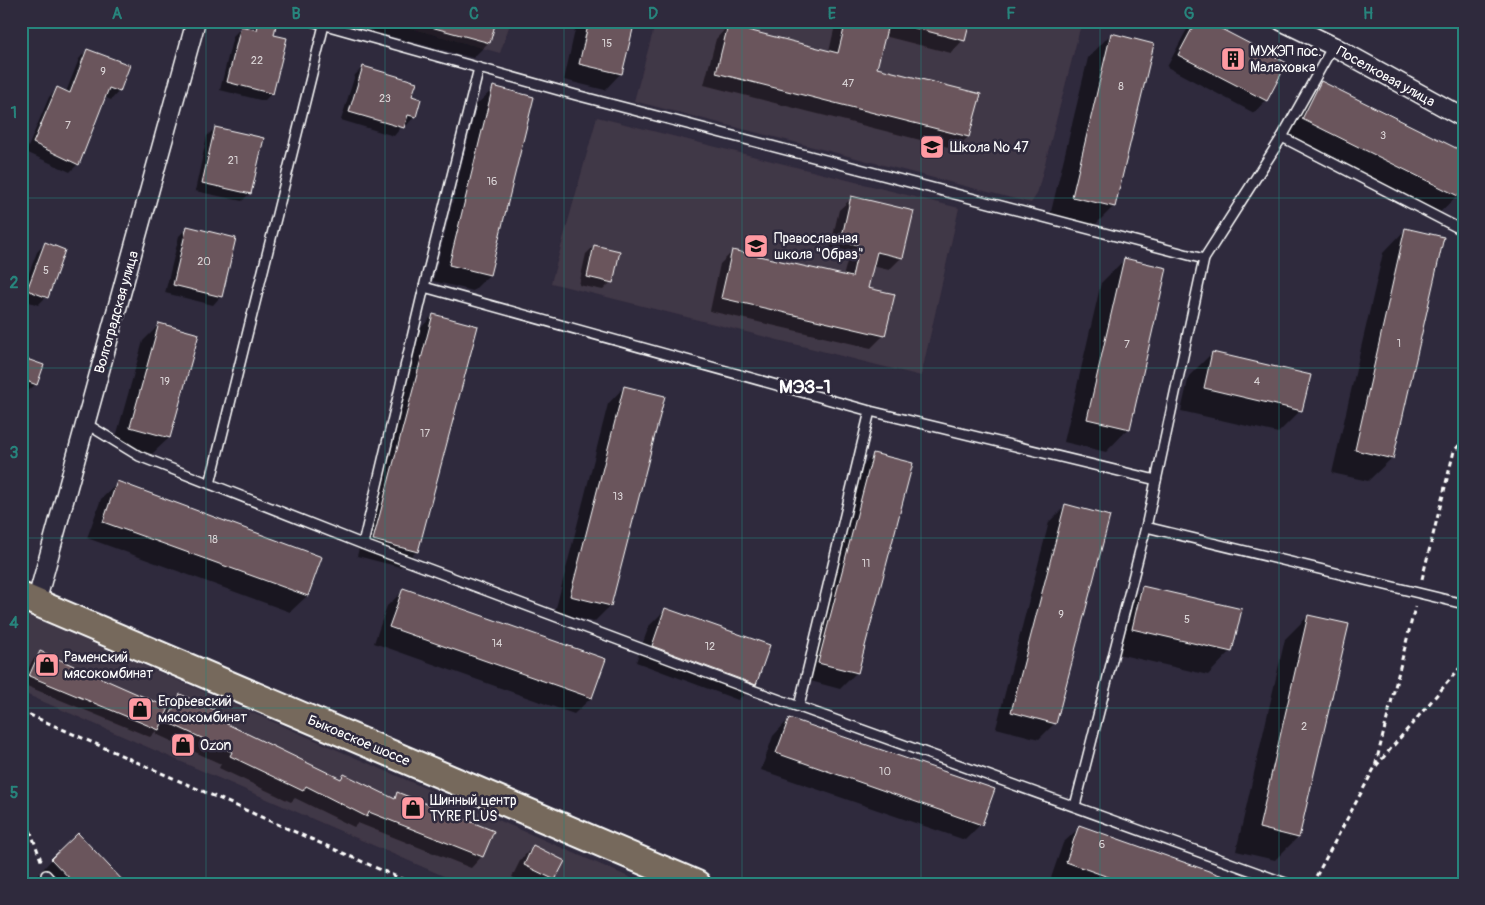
<svg xmlns="http://www.w3.org/2000/svg" width="1485" height="905" viewBox="0 0 1485 905" font-family="Pangolin,sans-serif">
	<style>
		.built { fill: #413746 }
		.shadow { fill: #0007 }
		.building { fill: #6b545b; stroke: #fff }
		.lines { fill: none; stroke-linecap: round; stroke-linejoin: round }
		.lane-casing { stroke: #fff; stroke-width: 12 }
		.street-casing { stroke: #fff; stroke-width: 21 }
		.primary-casing { stroke: #fff; stroke-width: 30 }
		.path { stroke: #fff; stroke-width: 3; stroke-dasharray: 5 4; stroke-linecap: butt }
		.lane { stroke: #2f2a3d; stroke-width: 9 }
		.street { stroke: #2f2a3d; stroke-width: 18 }
		.primary { stroke: #76695c; stroke-width: 26 }
		.grid { fill: none; stroke: #27847c; stroke-width: 1; stroke-opacity: 0.55 }
		.labels { text-anchor: middle; stroke-width: 5; stroke-linejoin: round; paint-order: stroke }
		.number-label { font-size: 11px; fill: #dad4d6 }
		.poi-label { font-size: 14px; fill: #fff; stroke: #2f2a3d; text-anchor: start }
		.street-label { font-size: 14px; fill: #fff; stroke: #2f2a3d }
		.district-label { font-size: 19px; font-weight: bold; fill: #fff; stroke: #2f2a3d }
		.neatline { fill: none; stroke: #27847c; stroke-width: 2 }
		.grid-label { font-size: 16px; text-anchor: middle; font-weight: bold; fill: #27847c }
	</style>
	<rect width="100%" height="100%" fill="#2f2a3d"/>
	<filter id="ink" filterUnits="userSpaceOnUse"><feTurbulence type="fractalNoise" baseFrequency=".02" numOctaves="2"/><feDisplacementMap in="SourceGraphic" scale="10" xChannelSelector="R" yChannelSelector="G"/><feConvolveMatrix kernelMatrix="1 2 1 2 8 2 1 2 1" color-interpolation-filters="sRGB"/></filter>
	<g filter="url(#ink)">
		<g class="built">
			<polygon points="384,21 511,21 500,53"/>
			<polygon points="656,21 1082,21 1037,194 1031,203 634,101"/>
			<polygon points="597,117 959,208 921,376 551,283"/>
			<polygon points="21,612 645,884 462,884 21,692"/>
		</g>
		<g class="shadow">
			<polygon points="333,21 495,21 489,42 473,58"/>
			<polygon points="577,21 633,21 621,73 605,90 564,80"/>
			<polygon points="836,21 968,21 963,40 951,53 884,36 875,69 968,137 956,149 704,85 716,39 728,26 829,52"/>
			<polygon points="1196,21 1203,21 1266,100 1254,113 1167,67 1186,31"/>
			<polygon points="260,22 273,35 272,93 264,101 220,90 233,36 241,28 252,30"/>
			<polygon points="1111,34 1114,206 1091,229 1049,220 1088,58"/>
			<polygon points="87,50 119,91 111,100 104,97 78,164 70,172 26,152 49,97 58,88 66,92 79,59"/>
			<polygon points="363,67 411,97 415,116 407,125 404,124 394,136 341,120 355,75"/>
			<polygon points="1321,83 1464,181 1457,196 1433,219 1280,142 1298,106"/>
			<polygon points="494,88 489,275 473,291 433,281 477,104"/>
			<polygon points="215,128 250,193 242,201 195,191 207,136"/>
			<polygon points="852,198 902,257 889,270 872,266 867,289 884,335 871,348 710,311 720,264 733,251 843,277 848,258 829,253 839,210"/>
			<polygon points="187,228 221,296 213,305 165,293 179,236"/>
			<polygon points="1406,229 1392,458 1368,481 1332,473 1383,253"/>
			<polygon points="45,244 46,297 38,305 21,299 21,294 37,252"/>
			<polygon points="594,246 611,282 603,290 579,285 586,254"/>
			<polygon points="1124,260 1129,428 1106,452 1064,442 1101,283"/>
			<polygon points="433,315 417,551 400,567 357,556 417,332"/>
			<polygon points="160,324 198,335 169,438 152,454 114,444 143,341"/>
			<polygon points="1212,353 1301,410 1278,433 1181,411 1189,376"/>
			<polygon points="21,359 36,384 27,392 21,390"/>
			<polygon points="624,387 610,606 594,622 555,612 608,404"/>
			<polygon points="874,454 857,672 840,689 803,679 857,471"/>
			<polygon points="118,483 321,557 307,596 290,612 87,538 101,499"/>
			<polygon points="1065,506 1055,723 1039,739 996,728 1049,522"/>
			<polygon points="1142,588 1231,651 1208,675 1109,652 1119,611"/>
			<polygon points="404,590 604,660 591,698 574,714 374,643 387,606"/>
			<polygon points="666,609 755,684 738,700 636,662 649,626"/>
			<polygon points="1308,616 1298,837 1275,860 1236,851 1285,639"/>
			<polygon points="40,653 168,709 180,695 221,722 339,780 344,776 392,800 398,794 482,856 471,868 358,823 354,827 295,798 291,802 219,768 221,764 156,734 157,730 150,737 22,684 32,661"/>
			<polygon points="789,719 981,824 965,840 761,770 773,736"/>
			<polygon points="1080,827 1240,884 1067,884 1051,878 1063,843"/>
			<polygon points="533,847 554,879 550,884 525,884 512,877 521,859"/>
			<polygon points="52,859 124,884 30,884"/>
			<polygon points="613,880 619,884 609,884"/>
		</g>
		<g class="building">
			<polygon points="259,21 276,25 274,35 287,38 273,94 227,82 241,26 257,30"/>
			<polygon points="432,21 496,21 490,43 431,27"/>
			<polygon points="589,21 635,21 622,74 579,64"/>
			<polygon points="846,21 889,21 877,68 981,94 969,137 716,73 728,25 838,53"/>
			<polygon points="912,21 970,21 965,41 911,27"/>
			<polygon points="1196,21 1206,21 1287,63 1267,101 1178,55"/>
			<polygon points="1111,33 1154,44 1115,207 1072,197"/>
			<polygon points="87,49 130,65 120,92 109,88 79,165 33,143 57,87 70,93"/>
			<polygon points="363,66 417,82 412,96 421,99 416,117 408,115 404,128 349,112"/>
			<polygon points="1321,81 1464,152 1464,184 1458,196 1302,119"/>
			<polygon points="493,86 534,97 490,275 449,265"/>
			<polygon points="215,127 264,138 251,194 202,183"/>
			<polygon points="851,196 914,211 903,258 877,252 868,288 895,294 885,336 721,298 732,250 852,277 859,245 841,241"/>
			<polygon points="187,226 236,238 222,297 173,285"/>
			<polygon points="1405,228 1444,237 1393,459 1355,450"/>
			<polygon points="45,242 65,250 48,298 27,290"/>
			<polygon points="594,245 620,251 613,283 587,277"/>
			<polygon points="1124,258 1167,268 1130,429 1087,419"/>
			<polygon points="433,314 478,326 418,552 373,540"/>
			<polygon points="159,323 199,334 170,438 130,427"/>
			<polygon points="1212,352 1311,375 1302,411 1204,388"/>
			<polygon points="21,357 44,365 37,385 21,379"/>
			<polygon points="624,386 665,396 611,606 570,596"/>
			<polygon points="873,453 913,463 858,673 818,663"/>
			<polygon points="117,481 322,557 308,596 103,522"/>
			<polygon points="1065,504 1110,516 1056,724 1011,712"/>
			<polygon points="1142,586 1242,609 1232,652 1132,629"/>
			<polygon points="403,588 606,659 592,698 389,627"/>
			<polygon points="665,608 770,645 756,685 652,646"/>
			<polygon points="1308,615 1349,624 1299,838 1259,828"/>
			<polygon points="40,651 169,708 159,730 29,676"/>
			<polygon points="180,694 226,715 223,722 341,779 344,774 395,799 397,792 494,831 483,857 369,812 367,817 306,786 303,791 230,756 232,752 167,722"/>
			<polygon points="789,718 995,789 982,825 776,753"/>
			<polygon points="1079,825 1237,881 1237,884 1128,884 1066,862"/>
			<polygon points="78,833 126,884 75,884 51,859"/>
			<polygon points="533,845 565,861 555,880 524,865"/>
		</g>
		<g class="lines">
			<defs>
				<g id="lane">
					<polyline points="311,21 576,95 1204,259"/>
					<polyline points="1282,137 1464,231"/>
					<polyline points="424,287 870,411 1156,480"/>
					<polyline points="85,423 139,456 370,547 744,687 1288,884"/>
					<polyline points="210,484 324,25"/>
					<polyline points="1146,527 1464,604"/>
					<polyline points="363,544 424,287 479,68"/>
					<polyline points="799,706 870,411"/>
					<polyline points="1075,806 1146,527 1204,259 1282,137 1333,46"/>
					<polyline points="46,875 54,884"/>
				</g>
				<g id="street">
					<polyline points="1281,21 1333,46 1464,118"/>
					<polyline points="36,603 196,21"/>
				</g>
				<polyline id="primary" points="21,596 697,884"/>
			</defs>
			<use href="#lane" class="lane-casing"/>
			<use href="#street" class="street-casing"/>
			<use href="#primary" class="primary-casing"/>
			<g class="path">
				<polyline points="1422,579 1454,451 1464,440"/>
				<polyline points="21,711 413,884"/>
				<polyline points="1376,766 1464,663"/>
				<polyline points="21,805 42,863"/>
				<polyline points="1312,884 1375,767 1415,607"/>
			</g>
			<use href="#lane" class="lane"/>
			<use href="#street" class="street"/>
			<use href="#primary" class="primary"/>
		</g>
	</g>
	<path class="grid" d="M 206,21 L 206,884M 385,21 L 385,884M 564,21 L 564,884M 742,21 L 742,884M 921,21 L 921,884M 1100,21 L 1100,884M 1279,21 L 1279,884M 21,198 L 1464,198M 21,368 L 1464,368M 21,538 L 1464,538M 21,708 L 1464,708"/>
	<defs>
		<symbol id="building-square" viewBox="-11 -11 22 22"><rect x="-9" y="-9" width="18" height="18" rx="4" fill="#ff9aa2" stroke="#2f2a3d"/><path d="M-4-6H4V6H1V3H-1V6H-4ZM-2.5-4.3h1.7v1.8h-1.7ZM.8-4.3h1.7v1.8H.8ZM-2.5-1h1.7V.8h-1.7ZM.8-1h1.7V.8H.8Z" fill="#111"/></symbol>
		<symbol id="school-square" viewBox="-11 -11 22 22"><rect x="-9" y="-9" width="18" height="18" rx="4" fill="#ff9aa2" stroke="#2f2a3d"/><path d="M0-5L7-2L0 1L-7-2ZM-4 1L0 2.5L4 1V4Q0 6-4 4Z" fill="#111"/></symbol>
		<symbol id="shop-square" viewBox="-11 -11 22 22"><rect x="-9" y="-9" width="18" height="18" rx="4" fill="#ff9aa2" stroke="#2f2a3d"/><path d="M-5-2.5h2.3a2.7 3.5 0 0 1 5.4 0H5L5.5 6h-11ZM-1.5-2.5h3a1.5 2.3 0 0 0-3 0Z" fill="#111"/></symbol>
	</defs>
	<g fill-rule="evenodd">
		<use href="#building-square" x="1219" y="45" width="28" height="28"/>
		<use href="#school-square" x="918" y="133" width="28" height="28"/>
		<use href="#school-square" x="742" y="232" width="28" height="28"/>
		<use href="#shop-square" x="33" y="651" width="28" height="28"/>
		<use href="#shop-square" x="126" y="695" width="28" height="28"/>
		<use href="#shop-square" x="169" y="731" width="28" height="28"/>
		<use href="#shop-square" x="399" y="794" width="28" height="28"/>
	</g>
	<g class="labels">
		<g class="number-label">
			<text x="607" y="47">15</text>
			<text x="257" y="64">22</text>
			<text x="103" y="75">9</text>
			<text x="848" y="87">47</text>
			<text x="1121" y="90">8</text>
			<text x="385" y="102">23</text>
			<text x="68" y="129">7</text>
			<text x="1383" y="139">3</text>
			<text x="233" y="164">21</text>
			<text x="492" y="185">16</text>
			<text x="204" y="265">20</text>
			<text x="46" y="274">5</text>
			<text x="1399" y="347">1</text>
			<text x="1127" y="348">7</text>
			<text x="165" y="385">19</text>
			<text x="1257" y="385">4</text>
			<text x="425" y="437">17</text>
			<text x="618" y="500">13</text>
			<text x="213" y="543">18</text>
			<text x="866" y="567">11</text>
			<text x="1061" y="618">9</text>
			<text x="1187" y="623">5</text>
			<text x="497" y="647">14</text>
			<text x="710" y="650">12</text>
			<text x="1304" y="730">2</text>
			<text x="885" y="775">10</text>
			<text x="1102" y="848">6</text>
		</g>
		<g class="poi-label">
			<text x="1250" y="56">МУЖЭП пос.<tspan x="1250" dy="16">Малаховка</tspan></text>
			<text x="950" y="152">Школа № 47</text>
			<text x="774" y="243">Православная<tspan x="774" dy="16">школа "Образ"</tspan></text>
			<text x="64" y="662">Раменский<tspan x="64" dy="16">мясокомбинат</tspan></text>
			<text x="158" y="706">Егорьевский<tspan x="158" dy="16">мясокомбинат</tspan></text>
			<text x="200" y="750">Ozon</text>
			<text x="430" y="805">Шинный центр<tspan x="430" dy="16">TYRE PLUS</tspan></text>
		</g>
		<g class="street-label">
			<text transform="translate(1386 76) rotate(29)" y="5">Поселковая улица</text>
			<text transform="translate(116 312) rotate(-74)" y="5">Волгоградская улица</text>
			<text transform="translate(359 740) rotate(23)" y="5">Быковское шоссе</text>
		</g>
		<g class="district-label">
			<text x="805" y="393">МЭЗ-1</text>
		</g>
	</g>
	<rect width="1485" height="905" fill="none" stroke="#2f2a3d" stroke-width="55"/>
	<rect x="28" y="28" width="1430" height="850" class="neatline"/>
	<g class="grid-label">
		<text x="117" y="19">A</text>
		<text x="296" y="19">B</text>
		<text x="474" y="19">C</text>
		<text x="653" y="19">D</text>
		<text x="832" y="19">E</text>
		<text x="1011" y="19">F</text>
		<text x="1189" y="19">G</text>
		<text x="1368" y="19">H</text>
		<text x="14" y="118">1</text>
		<text x="14" y="288">2</text>
		<text x="14" y="458">3</text>
		<text x="14" y="628">4</text>
		<text x="14" y="798">5</text>
	</g>
</svg>
